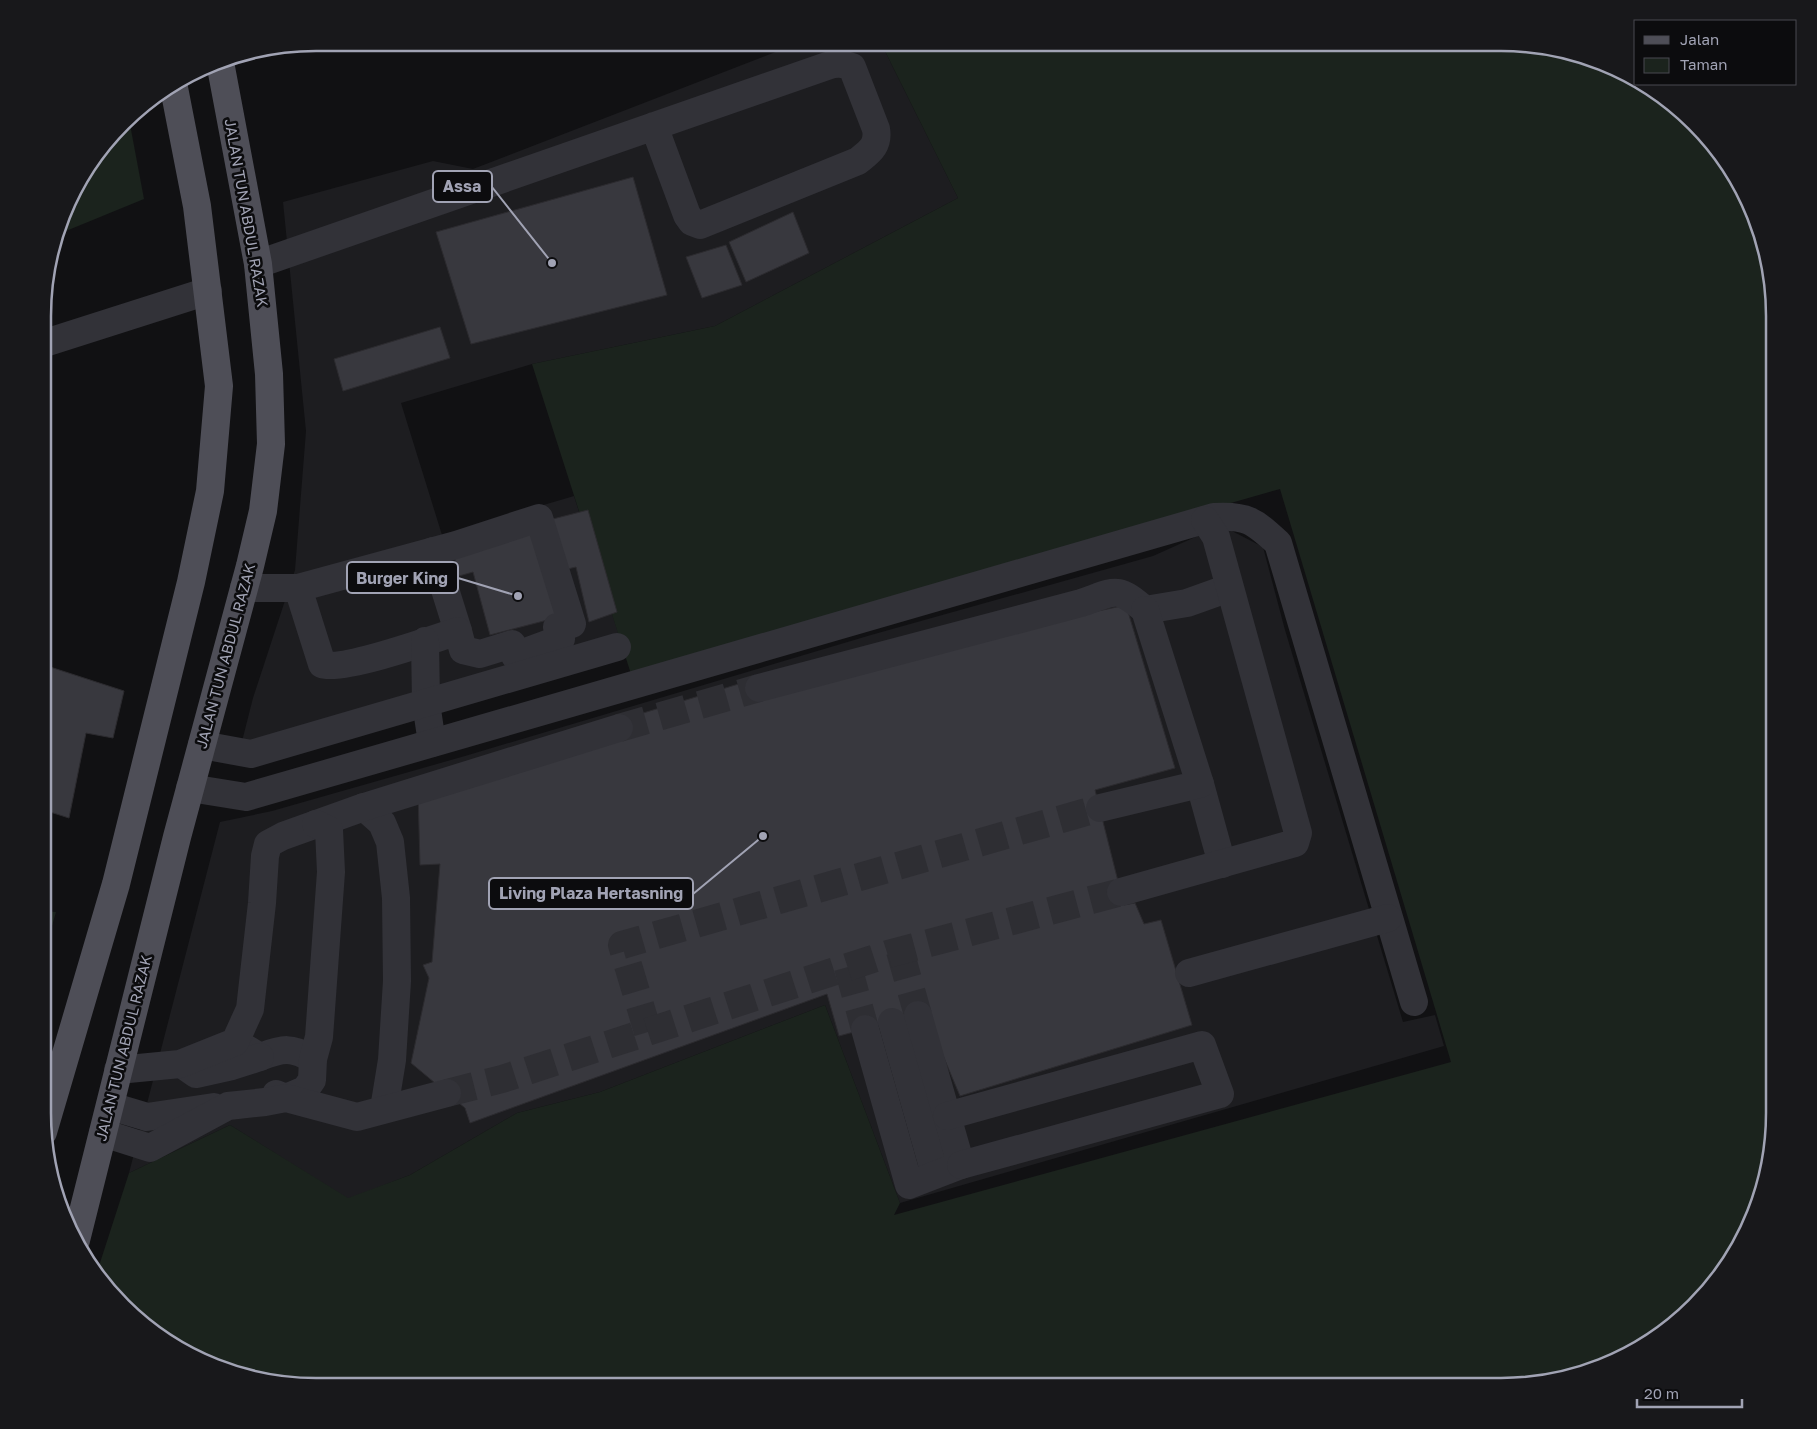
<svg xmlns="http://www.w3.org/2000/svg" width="1817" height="1429" viewBox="0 0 1817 1429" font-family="'Golos Text',sans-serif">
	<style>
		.built { fill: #1d1d20 }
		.green { fill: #1b231d }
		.building { fill: #38383e; stroke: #2c2b2f }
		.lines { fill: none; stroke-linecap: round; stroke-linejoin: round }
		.minor-tunnel { stroke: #2e2e33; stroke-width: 28; stroke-dasharray: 28 14; stroke-linecap: butt }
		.minor { stroke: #323238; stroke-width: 28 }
		.major { stroke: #4e4e57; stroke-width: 28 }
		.labels { text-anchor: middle; stroke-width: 5; stroke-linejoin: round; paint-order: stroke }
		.street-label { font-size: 15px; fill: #a1a3b4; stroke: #0c0c0e }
		.rim { fill: none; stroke: #a1a3b4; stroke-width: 2.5 }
		.leader { fill: none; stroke: #a1a3b4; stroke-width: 2 }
		.callout-dot { fill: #a1a3b4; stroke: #0c0c0e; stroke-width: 2 }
		.callout { fill: #0c0c0e; stroke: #a1a3b4; stroke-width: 2 }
		.callout-label { font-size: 16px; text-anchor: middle; font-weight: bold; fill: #a1a3b4 }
	</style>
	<rect width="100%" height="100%" fill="#111113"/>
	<g class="built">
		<polygon points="799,43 881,43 958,198 715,326 532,364 401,403 442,535 574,496 626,657 236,765 253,698 295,570 306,431 283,202 433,161 473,169"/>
		<polygon points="1230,530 1263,547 1285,630 1403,1022 1435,1015 1444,1046 900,1203 825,1005 600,1092 517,1113 410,1175 348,1199 230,1125 129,1173 220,822 272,811 465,756 871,635 1153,556 1202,534"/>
	</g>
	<g class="green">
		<polygon points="881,43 1518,43 1606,63 1681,111 1728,164 1754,211 1774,316 1774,1131 1754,1218 1706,1293 1653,1340 1606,1366 1500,1386 299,1386 211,1366 136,1318 98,1269 129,1173 230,1125 348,1198 410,1175 517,1113 600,1092 825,1005 900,1203 894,1215 1451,1062 1280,489 631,674 532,364 715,326 958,198"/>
		<polygon points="129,119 144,199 61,233 79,180"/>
		<polygon points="44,911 56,912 43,957"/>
	</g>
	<g class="building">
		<polygon points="633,177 667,295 471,344 436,232"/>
		<polygon points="793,212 809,253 746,282 729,242"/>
		<polygon points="726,245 742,285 702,298 686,257"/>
		<polygon points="440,327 450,358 343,391 334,359"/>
		<polygon points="588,510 617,612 589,622 576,567 563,570 549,520"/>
		<polygon points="538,527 563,616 490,635 473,572 459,576 453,551"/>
		<polygon points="1126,605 1175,768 1095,790 1124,905 1135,903 1144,924 1161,920 1192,1025 960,1096 925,1013 839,1036 827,994 470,1123 465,1108 411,1063 429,978 423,965 432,962 440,864 420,865 418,791 617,721 755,679 1038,624"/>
		<polygon points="44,665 124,691 113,738 86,733 69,818 44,810"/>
	</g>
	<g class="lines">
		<g class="minor-tunnel">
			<polyline points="619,728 759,688"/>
			<polyline points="900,951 918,1015"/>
			<polyline points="848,967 865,1029"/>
			<polyline points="648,1032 622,945 1100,808"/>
			<polyline points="447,1093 502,1079 888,954 1121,892"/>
		</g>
		<g class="minor">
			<path d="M 258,264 L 827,66 C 836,63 842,63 852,67 L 876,129 C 879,146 869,152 858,161 L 700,225 L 692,222 L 687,215 L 654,126"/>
			<polyline points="45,343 208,291"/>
			<polyline points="433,551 458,631"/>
			<path d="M 244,588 L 298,588 L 456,545 L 539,518 L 572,624 L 557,627 L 561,639 L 515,656 L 512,644 L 480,654 L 463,650 L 458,631 C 434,639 341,672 322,664 L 298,588"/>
			<polyline points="425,641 426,703 432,743"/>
			<path d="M 759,688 L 1081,603 C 1116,591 1116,585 1145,610 L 1187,603 L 1229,588"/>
			<polyline points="202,745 251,754 617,647"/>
			<polyline points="1200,784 1222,864"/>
			<path d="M 190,788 L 246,797 L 1214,517 C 1247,515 1254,521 1278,543 L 1414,1002"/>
			<polyline points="364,807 382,823 390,842 396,898 397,981 392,1060 384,1109"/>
			<polyline points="1100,808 1200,784 1145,610"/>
			<polyline points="1121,892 1295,843 1298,833 1216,537 1205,520"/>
			<polyline points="1189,973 1388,918"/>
			<polyline points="892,1022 935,1174"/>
			<polyline points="865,1029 909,1185 961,1165 918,1015"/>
			<path d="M 235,1042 L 260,1057 C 284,1048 291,1047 313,1059"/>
			<polyline points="186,1067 196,1074 232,1066 260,1057"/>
			<polyline points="118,1070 180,1064 235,1042 250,1009 262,903 265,856 268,844 283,836 364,807 619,728"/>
			<polyline points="276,1094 286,1098 305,1090 312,1080 313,1059 319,1037 331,872 329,830 316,824"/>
			<polyline points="110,1106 147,1117 214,1107"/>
			<polyline points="947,1116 1202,1045 1220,1094 961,1165"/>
			<polyline points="103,1133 150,1148 228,1106 265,1102 286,1098 357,1117 447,1093"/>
		</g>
		<g class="major">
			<polyline points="43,1132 116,884 191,582 210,491 219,386 197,206 174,88"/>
			<polyline points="76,1240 177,837 250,566 263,511 271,444 269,374 258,264 220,62"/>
		</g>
	</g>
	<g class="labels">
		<g class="street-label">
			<text transform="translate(246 213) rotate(80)" y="5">JALAN TUN ABDUL RAZAK</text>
			<text transform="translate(226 656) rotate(-75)" y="5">JALAN TUN ABDUL RAZAK</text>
			<text transform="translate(124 1048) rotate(-76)" y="5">JALAN TUN ABDUL RAZAK</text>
		</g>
	</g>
	<path d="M0 0H1817V1429H0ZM316 51H1501A265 265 0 0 1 1766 316V1113A265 265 0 0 1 1501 1378H316A265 265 0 0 1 51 1113V316A265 265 0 0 1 316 51Z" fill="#18181b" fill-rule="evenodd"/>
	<path class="rim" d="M316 51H1501A265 265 0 0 1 1766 316V1113A265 265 0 0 1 1501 1378H316A265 265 0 0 1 51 1113V316A265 265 0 0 1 316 51Z"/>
	<path class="leader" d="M552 263L492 187M518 596L458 578M763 836L693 894"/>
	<g class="callout-dot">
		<circle cx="552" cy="263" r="5"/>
		<circle cx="518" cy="596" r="5"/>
		<circle cx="763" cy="836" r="5"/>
	</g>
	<g class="callout">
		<rect x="433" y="171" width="59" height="31" rx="5"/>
		<rect x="347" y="562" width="111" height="31" rx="5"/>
		<rect x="489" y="878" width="204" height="31" rx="5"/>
	</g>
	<g class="callout-label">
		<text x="462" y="192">Assa</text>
		<text x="402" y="584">Burger King</text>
		<text x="591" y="899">Living Plaza Hertasning</text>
	</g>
	<rect x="1634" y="20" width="162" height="65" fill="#0c0c0e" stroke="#484850"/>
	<rect x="1644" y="36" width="25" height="8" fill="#4e4e57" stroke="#484850"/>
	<text x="1680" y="45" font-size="15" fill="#a1a3b4">Jalan</text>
	<rect x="1644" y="58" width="25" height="15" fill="#1b231d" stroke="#484850"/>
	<text x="1680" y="70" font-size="15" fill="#a1a3b4">Taman</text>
	<path d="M1637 1399v8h105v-8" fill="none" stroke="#a1a3b4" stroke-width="2.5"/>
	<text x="1644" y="1399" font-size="15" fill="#a1a3b4" stroke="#0c0c0e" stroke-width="4" paint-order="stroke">20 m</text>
</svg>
